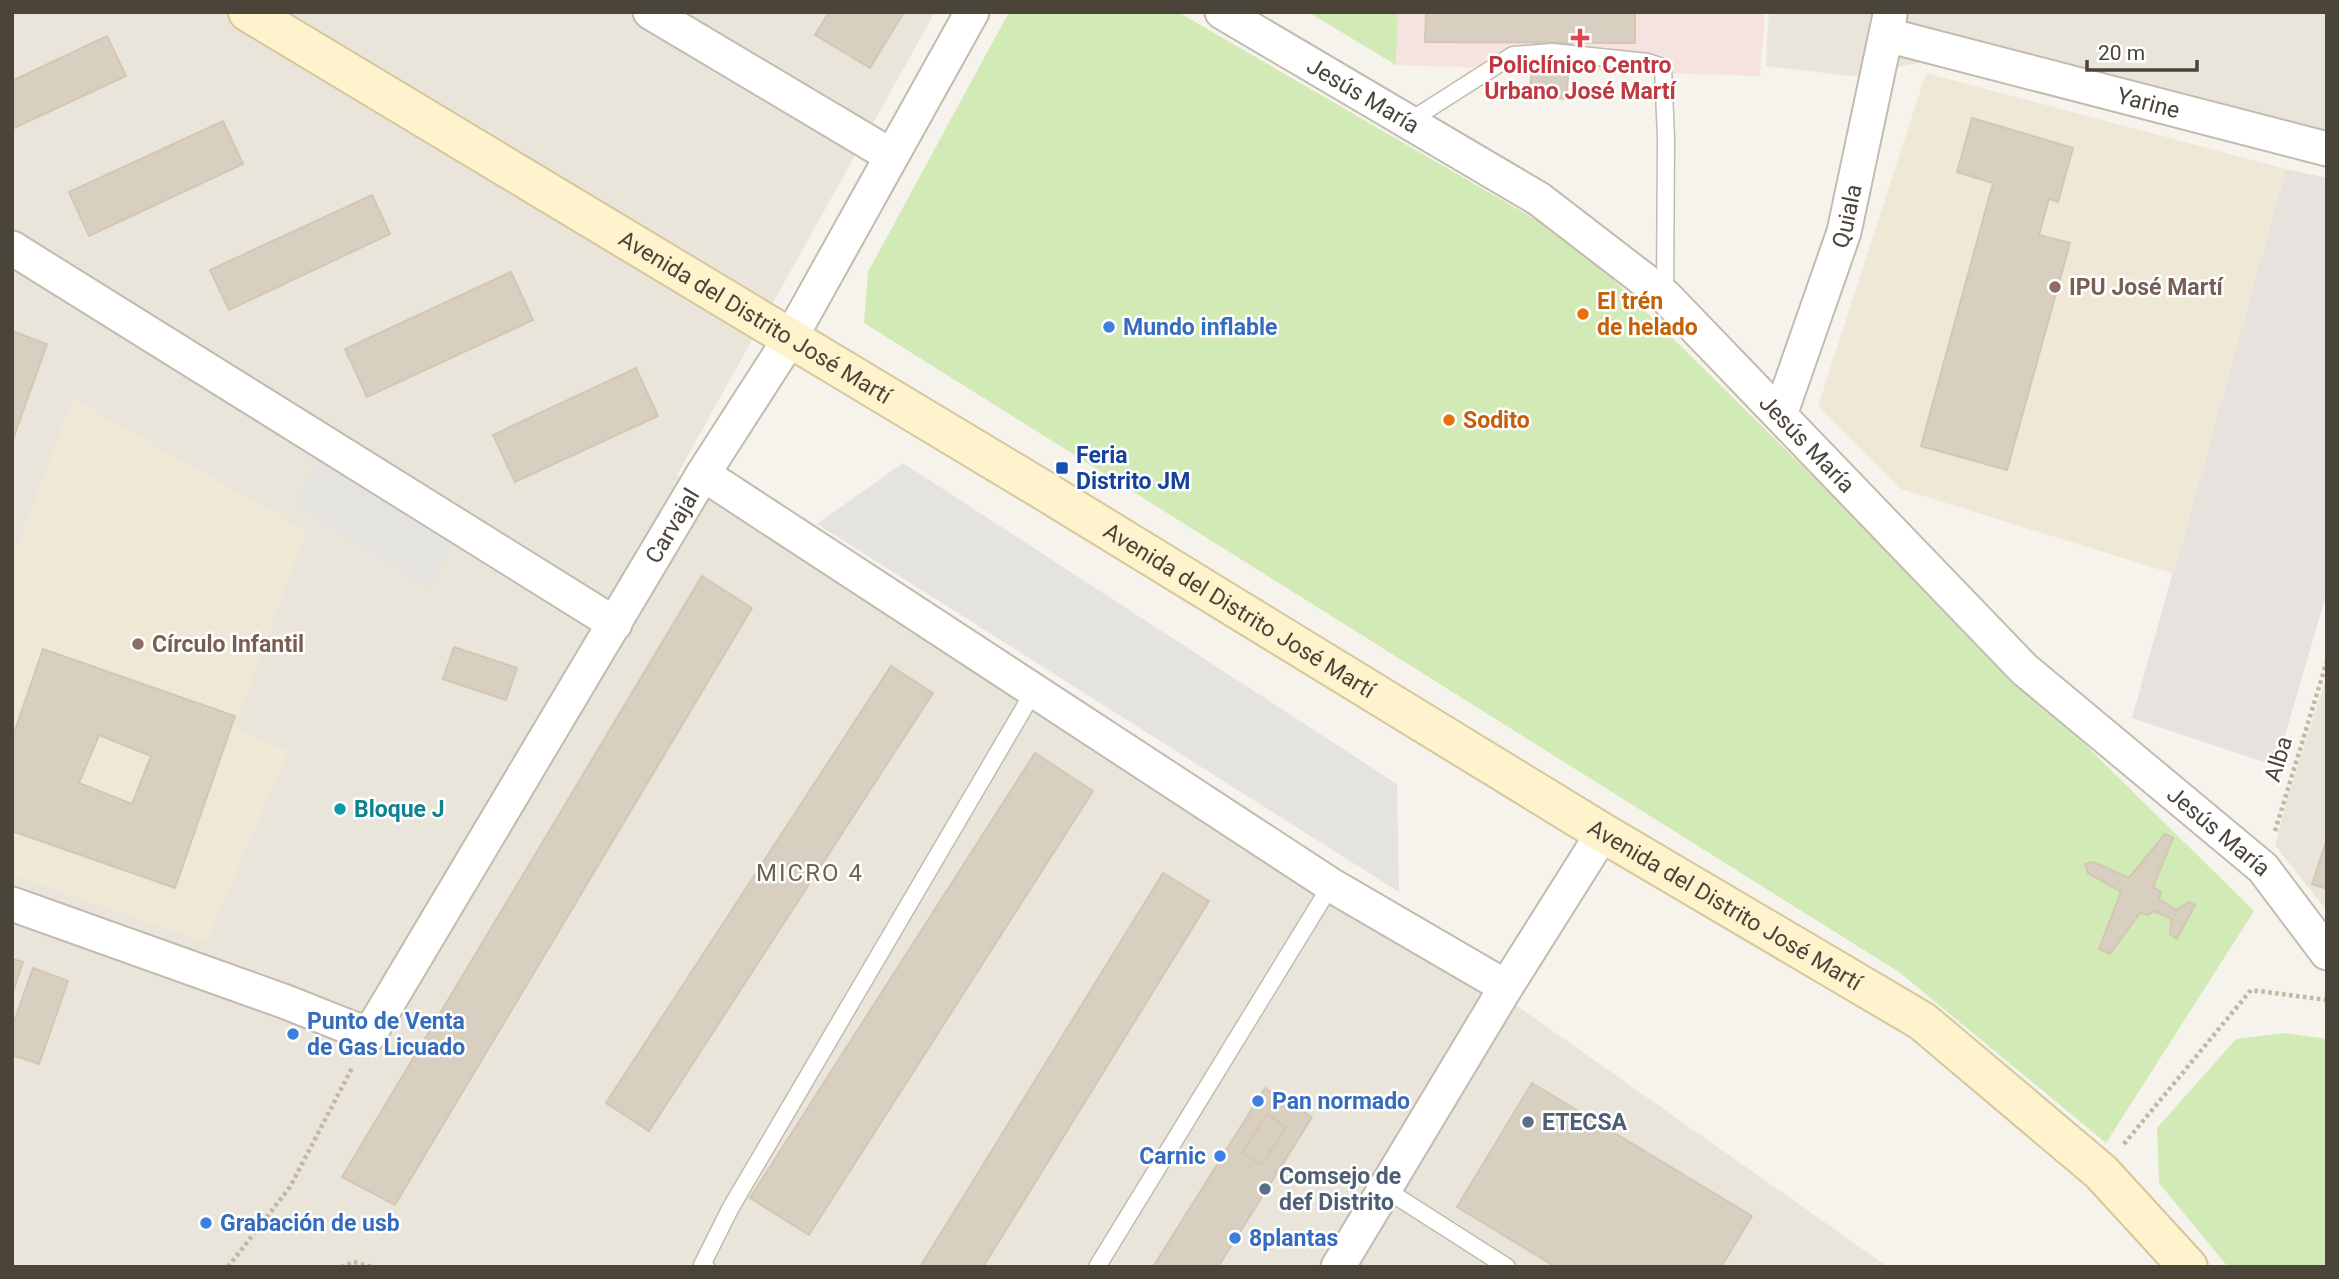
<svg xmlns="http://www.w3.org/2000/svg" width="2339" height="1279" viewBox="0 0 2339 1279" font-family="Roboto,sans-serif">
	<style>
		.residential { fill: #eae5da }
		.industrial { fill: #e6e2dd }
		.education { fill: #efe8d6 }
		.medical { fill: #f6e3e0 }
		.green { fill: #d2eab5 }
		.parking { fill: #e5e3e0 }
		.building { fill: #d8cfc1; stroke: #d3c7b4; stroke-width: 2; fill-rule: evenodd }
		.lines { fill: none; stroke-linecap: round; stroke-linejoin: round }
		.lane-casing { stroke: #c2bbae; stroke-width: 19 }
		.street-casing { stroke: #c2bbae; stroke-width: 37 }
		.secondary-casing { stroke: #d6c79b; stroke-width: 42 }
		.path { stroke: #c4b79f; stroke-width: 4.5; stroke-dasharray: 3.5 3.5; stroke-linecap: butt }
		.lane { stroke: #fff; stroke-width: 16 }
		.street { stroke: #fff; stroke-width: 33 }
		.secondary { stroke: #fff3cd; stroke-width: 38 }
		.health-dot { fill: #e0444e; stroke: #fff; stroke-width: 2.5 }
		.education-dot { fill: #8d6e63; stroke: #fff; stroke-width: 2.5 }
		.food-dot { fill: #e8710a; stroke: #fff; stroke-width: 2.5 }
		.shop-dot { fill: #3f7fe0; stroke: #fff; stroke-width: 2.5 }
		.transit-dot { fill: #1a4fb4; stroke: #fff; stroke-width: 2.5 }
		.culture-dot { fill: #0f9aa8; stroke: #fff; stroke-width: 2.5 }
		.service-dot { fill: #5c6f8a; stroke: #fff; stroke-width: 2.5 }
		.labels { text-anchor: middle; stroke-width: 5; stroke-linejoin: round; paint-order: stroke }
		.health-label { font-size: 23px; font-weight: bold; fill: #be3a42; stroke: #fff }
		.street-label { font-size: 23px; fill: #4b4439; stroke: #fff }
		.education-label { font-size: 23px; font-weight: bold; fill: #785e54; stroke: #fff; text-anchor: start }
		.food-label { font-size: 23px; font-weight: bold; fill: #c56008; stroke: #fff; text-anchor: start }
		.shop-label { font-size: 23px; font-weight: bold; fill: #366cbe; stroke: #fff; text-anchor: start }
		.transit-label { font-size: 23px; font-weight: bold; fill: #164399; stroke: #fff; text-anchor: start }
		.culture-label { font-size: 23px; font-weight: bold; fill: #0d838f; stroke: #fff; text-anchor: start }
		.service-label { font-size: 23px; font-weight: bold; fill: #4e5e75; stroke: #fff; text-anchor: start }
		.neighbourhood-label { font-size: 24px; letter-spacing: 2px; fill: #6e6250; stroke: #fff }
	</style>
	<rect width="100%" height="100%" fill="#f6f3ec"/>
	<g class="residential">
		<polygon points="12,12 935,12 677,475 1198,796 1523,1010 1888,1267 12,1267"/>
		<polygon points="1769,12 2327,12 2327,143 1924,62 1851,76 1766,66"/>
		<polygon points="2327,675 2327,911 2275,845 2287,799"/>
	</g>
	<polygon class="industrial" points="2286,169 2327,178 2327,592 2276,766 2132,718"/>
	<g class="education">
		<polygon points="1926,73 2286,169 2174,574 1901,489 1818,406"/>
		<polygon points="73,399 306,531 234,728 288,751 206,942 12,875 12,560"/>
	</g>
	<polygon class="medical" points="1398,12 1765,12 1760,76 1396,65"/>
	<g class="green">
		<polygon points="1009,12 1178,12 1576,243 2254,911 2106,1143 1899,972 864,323 868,272"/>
		<polygon points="1308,12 1398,12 1396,65"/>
		<polygon points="2285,1033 2327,1039 2327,1267 2228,1267 2159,1183 2157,1128 2236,1039"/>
	</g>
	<g class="parking">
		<polygon points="319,456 453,538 431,589 296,505"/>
		<polygon points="903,463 1397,784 1399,892 817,524"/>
	</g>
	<g class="building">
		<polygon points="829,12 904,12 870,68 815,35"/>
		<polygon points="1426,12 1635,12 1635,43 1425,42"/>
		<polygon points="107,36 126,76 12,129 12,81"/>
		<polygon points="1535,43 1571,43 1566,99 1529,95"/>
		<polygon points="1972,118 2073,148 2058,202 2049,199 2039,235 2070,243 2007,470 1921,446 1993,183 1957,172"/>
		<polygon points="223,121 243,164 89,236 69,192"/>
		<polygon points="372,195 390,234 229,310 210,270"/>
		<polygon points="511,272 533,320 367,397 345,349"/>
		<polygon points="12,331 47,344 12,442"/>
		<polygon points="636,368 658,416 515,482 493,435"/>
		<polygon points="702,576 752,608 395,1205 342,1177"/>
		<polygon points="454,647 517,668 506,700 443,679"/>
		<path d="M 43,649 L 235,716 L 175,888 L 12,831 L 12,739 ZM 99,735 L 151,756 L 132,804 L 79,783 Z"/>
		<polygon points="891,666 933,693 649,1131 606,1103"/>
		<polygon points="1035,753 1093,791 809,1235 750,1198"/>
		<polygon points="2165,834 2173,838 2153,887 2161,892 2159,899 2176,910 2189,902 2195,905 2177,939 2170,934 2172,919 2154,911 2148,915 2140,913 2110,954 2099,949 2121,892 2088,873 2085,864 2094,862 2129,878"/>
		<polygon points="2327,839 2327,889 2312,884"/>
		<polygon points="1163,873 1209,901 983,1267 920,1267"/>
		<polygon points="12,959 23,962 12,995"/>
		<polygon points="33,968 68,981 39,1064 12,1055 12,1028"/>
		<polygon points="1532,1083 1752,1216 1721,1267 1556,1267 1457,1207"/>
		<polygon points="1265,1088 1312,1117 1218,1267 1153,1267"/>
		<polygon points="1267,1114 1286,1127 1262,1165 1242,1153"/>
	</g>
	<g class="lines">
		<defs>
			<g id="lane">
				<polyline points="1408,122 1513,55 1552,52 1648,62 1663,67 1666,138 1665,296"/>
				<polyline points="1385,1189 1507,1267"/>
				<polyline points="706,1267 702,1265 730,1209 1034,691"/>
				<polyline points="1097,1267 1331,885"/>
			</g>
			<g id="street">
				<polyline points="650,12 890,155"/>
				<path id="s1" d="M 1222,12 L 1539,199 L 1665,296 L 2024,669 L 2263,868 L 2327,953"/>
				<path id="s2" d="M 1887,35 L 2327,149"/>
				<polyline points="12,248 615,624"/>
				<path id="s3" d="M 1780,415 L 1844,232 L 1890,15"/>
				<polyline points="703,474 1331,885 1506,987"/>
				<path id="s4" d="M 12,904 L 286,1002 L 369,1035 L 703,474 L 791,337 L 972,12"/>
				<polyline points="1338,1267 1506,987 1603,833"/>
			</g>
			<g id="secondary">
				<path id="s5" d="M 248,12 L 1043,490 L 1603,833 L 1922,1021 L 2101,1172 L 2188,1267"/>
			</g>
		</defs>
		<use href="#lane" class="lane-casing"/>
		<use href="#street" class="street-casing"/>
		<use href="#secondary" class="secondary-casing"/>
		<g class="path">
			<polyline points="2275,831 2327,661"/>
			<polyline points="2124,1144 2251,990 2327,1000"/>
			<polyline points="228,1267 290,1187 353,1066"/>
			<polyline points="341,1267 354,1262 372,1267"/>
		</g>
		<use href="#lane" class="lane"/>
		<use href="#street" class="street"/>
		<use href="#secondary" class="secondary"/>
	</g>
	<path class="health-dot" d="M1576.5 27.5h7v7h7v7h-7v7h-7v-7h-7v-7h7z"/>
	<g class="education-dot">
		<circle cx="2055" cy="287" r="7"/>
		<circle cx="138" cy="644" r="7"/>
	</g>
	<g class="food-dot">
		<circle cx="1583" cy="314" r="7"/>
		<circle cx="1449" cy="420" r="7"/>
	</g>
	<g class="shop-dot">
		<circle cx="1109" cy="327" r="7"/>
		<circle cx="293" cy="1034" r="7"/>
		<circle cx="1258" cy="1101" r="7"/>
		<circle cx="1220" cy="1156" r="7"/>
		<circle cx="206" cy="1223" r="7"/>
		<circle cx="1235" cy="1238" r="7"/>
	</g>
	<rect class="transit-dot" x="1055" y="461" width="14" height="14" rx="3.5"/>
	<circle class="culture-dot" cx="340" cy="809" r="7"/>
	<g class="service-dot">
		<circle cx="1528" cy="1122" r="7"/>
		<circle cx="1265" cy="1189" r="7"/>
	</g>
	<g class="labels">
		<g class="health-label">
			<text x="1580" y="73">Policlínico Centro<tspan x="1580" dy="26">Urbano José Martí</tspan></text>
		</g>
		<g class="street-label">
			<text dy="8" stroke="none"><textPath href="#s1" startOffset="164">Jesús María</textPath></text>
			<text dy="8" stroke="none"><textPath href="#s2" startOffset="270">Yarine</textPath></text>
			<text dy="8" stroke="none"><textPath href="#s3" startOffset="210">Quiala</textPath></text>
			<text dy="8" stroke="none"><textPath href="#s5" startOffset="592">Avenida del Distrito José Martí</textPath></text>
			<text dy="8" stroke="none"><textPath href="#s1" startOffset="732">Jesús María</textPath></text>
			<text dy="8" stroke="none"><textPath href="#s4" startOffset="973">Carvajal</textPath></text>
			<text dy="8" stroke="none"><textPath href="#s5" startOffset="1158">Avenida del Distrito José Martí</textPath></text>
			<text transform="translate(2278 759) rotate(-73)" y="8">Alba</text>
			<text dy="8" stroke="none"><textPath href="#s1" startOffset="1298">Jesús María</textPath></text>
			<text dy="8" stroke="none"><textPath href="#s5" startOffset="1726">Avenida del Distrito José Martí</textPath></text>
		</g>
		<g class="education-label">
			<text x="2069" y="295">IPU José Martí</text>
			<text x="152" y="652">Círculo Infantil</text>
		</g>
		<g class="food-label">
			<text x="1597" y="309">El trén<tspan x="1597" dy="26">de helado</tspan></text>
			<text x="1463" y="428">Sodito</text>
		</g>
		<g class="shop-label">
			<text x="1123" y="335">Mundo inflable</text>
			<text x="307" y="1029">Punto de Venta<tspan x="307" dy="26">de Gas Licuado</tspan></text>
			<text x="1272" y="1109">Pan normado</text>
			<text x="1206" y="1164" text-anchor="end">Carnic</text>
			<text x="220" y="1231">Grabación de usb</text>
			<text x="1249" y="1246">8plantas</text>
		</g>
		<g class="transit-label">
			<text x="1076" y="463">Feria<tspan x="1076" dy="26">Distrito JM</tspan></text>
		</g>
		<g class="culture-label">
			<text x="354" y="817">Bloque J</text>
		</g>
		<g class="service-label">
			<text x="1542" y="1130">ETECSA</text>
			<text x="1279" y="1184">Comsejo de<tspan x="1279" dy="26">def Distrito</tspan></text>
		</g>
		<g class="neighbourhood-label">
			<text x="810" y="881">MICRO 4</text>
		</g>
	</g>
	<rect width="2339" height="1279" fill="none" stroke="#4b4439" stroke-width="28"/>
	<path d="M2087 60v10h110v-10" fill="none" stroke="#4b4439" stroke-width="3.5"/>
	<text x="2098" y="60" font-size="21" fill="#4b4439" stroke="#ffffff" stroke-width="5" paint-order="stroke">20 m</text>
</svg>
